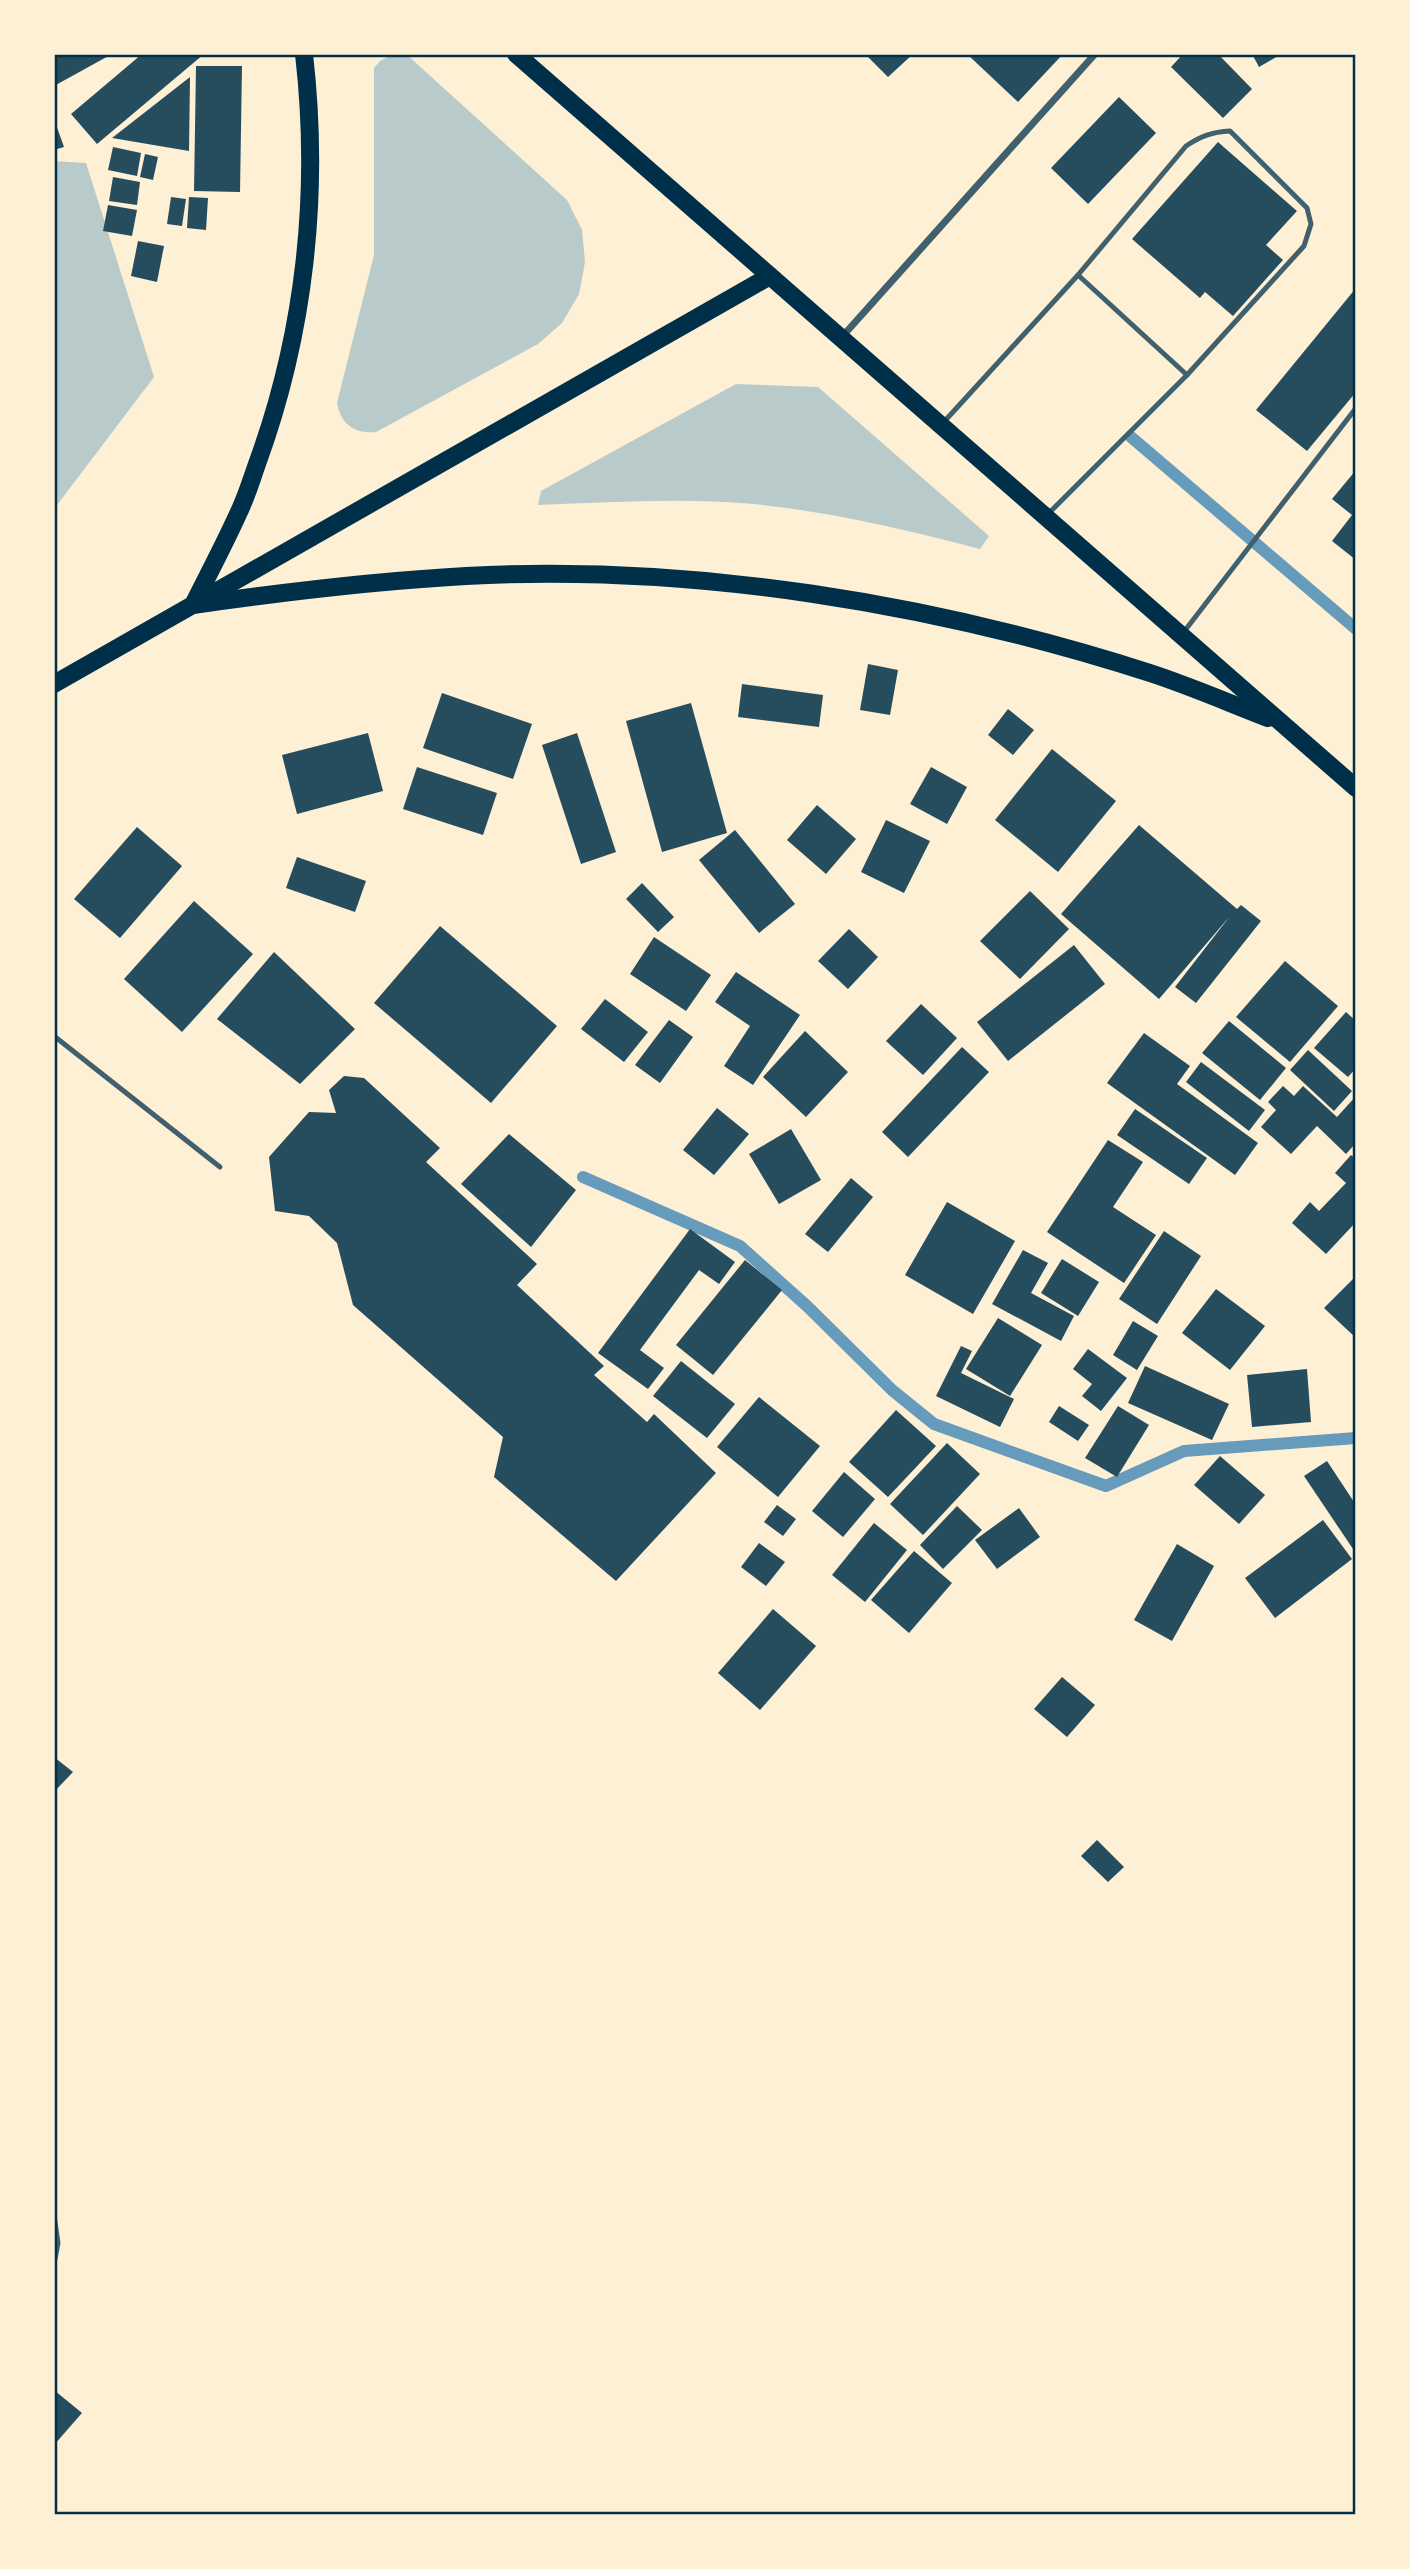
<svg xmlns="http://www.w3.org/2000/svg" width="1410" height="2569" viewBox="0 0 1410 2569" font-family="Barlow,sans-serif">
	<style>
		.green { fill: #b9caca }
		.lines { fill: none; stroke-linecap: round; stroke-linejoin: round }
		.stream { stroke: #669bbc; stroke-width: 12 }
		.building { fill: #264d5e }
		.service { stroke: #3f606c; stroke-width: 5 }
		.minor { stroke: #3f606c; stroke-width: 7 }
		.primary { stroke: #003049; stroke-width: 18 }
		.neatline { fill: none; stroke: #003049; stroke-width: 2.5 }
	</style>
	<rect width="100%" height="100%" fill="#fdf0d5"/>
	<g class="green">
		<path d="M 393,54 L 406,54 L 567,200 L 582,230 L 585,262 L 579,294 L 562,323 L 538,344 L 376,432 C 354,434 341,424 337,403 L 374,255 L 374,68 L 380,61 Z"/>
		<polygon points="54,161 86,163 154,377 54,509"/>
		<path d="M 736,384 L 818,387 L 989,536 L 980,549 C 916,532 852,517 787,508 C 705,496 621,502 538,505 L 541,491 Z"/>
	</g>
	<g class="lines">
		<g class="stream">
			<polyline points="1131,437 1356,629"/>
			<polyline points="583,1177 740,1246 808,1307 892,1390 934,1424 1106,1486 1184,1451 1356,1438"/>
		</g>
	</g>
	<g class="building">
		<polygon points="54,54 112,54 54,86"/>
		<polygon points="142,54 204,54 97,144 71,114"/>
		<polygon points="865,54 913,54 888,77"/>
		<polygon points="967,54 1063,54 1018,102"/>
		<polygon points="1183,54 1218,54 1252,89 1223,118 1171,67"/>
		<polygon points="1252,54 1277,54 1278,56 1259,67"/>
		<polygon points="196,66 242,66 240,192 194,191"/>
		<polygon points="190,77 189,151 112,138"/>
		<polygon points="1119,97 1156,133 1088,204 1051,168"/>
		<polygon points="54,119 64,147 54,150"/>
		<polygon points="1218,142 1297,211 1266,245 1283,260 1233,316 1205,292 1200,298 1132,239"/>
		<polygon points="113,147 141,153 137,176 108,170"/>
		<polygon points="145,154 158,157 153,180 140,177"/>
		<polygon points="113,177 140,182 137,205 109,201"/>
		<polygon points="171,197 186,199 182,226 167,224"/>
		<polygon points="189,197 208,198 206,230 187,228"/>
		<polygon points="108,205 137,210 132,236 103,231"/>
		<polygon points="138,241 164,246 157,282 131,276"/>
		<polygon points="1356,288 1356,392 1307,451 1256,410"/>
		<polygon points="1356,470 1356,560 1332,541 1352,515 1332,499"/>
		<polygon points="868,664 898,670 890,715 860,710"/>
		<polygon points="742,684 823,695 819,727 738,717"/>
		<polygon points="442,693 532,724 513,779 423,748"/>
		<polygon points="691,703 727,833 662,852 626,721"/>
		<polygon points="1008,709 1034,730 1013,755 988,735"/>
		<polygon points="368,733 383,791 297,814 282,755"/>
		<polygon points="577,733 616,852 581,864 542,745"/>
		<polygon points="1052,749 1116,801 1058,872 995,820"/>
		<polygon points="417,767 497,793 483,835 403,809"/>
		<polygon points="931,767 967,787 947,824 910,804"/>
		<polygon points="817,805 856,839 826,874 787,840"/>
		<polygon points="886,820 930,841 904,893 861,872"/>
		<polygon points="1139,825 1237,909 1241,905 1261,921 1196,1003 1175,987 1230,916 1159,999 1061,914"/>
		<polygon points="137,827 182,866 120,938 74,899"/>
		<polygon points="735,830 795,904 759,933 699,860"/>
		<polygon points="297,857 366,881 355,912 286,888"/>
		<polygon points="642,883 674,917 658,932 626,899"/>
		<polygon points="1030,891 1069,929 1020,979 980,941"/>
		<polygon points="194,901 253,954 182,1032 124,979"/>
		<polygon points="440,926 557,1026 491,1103 374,1003"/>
		<polygon points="849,929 878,957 848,989 818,961"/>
		<polygon points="654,937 711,975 686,1011 630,974"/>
		<polygon points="1074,945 1105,984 1008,1061 977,1022"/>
		<polygon points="274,952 355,1029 300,1084 217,1019"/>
		<polygon points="1285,961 1338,1006 1290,1062 1236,1017"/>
		<polygon points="736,972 800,1015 753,1085 724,1066 750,1026 715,1002"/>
		<polygon points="605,999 648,1032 624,1062 581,1029"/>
		<polygon points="921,1004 957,1038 923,1075 886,1041"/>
		<polygon points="1346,1012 1356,1021 1356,1068 1348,1077 1314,1048"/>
		<polygon points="669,1020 693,1037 660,1083 635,1065"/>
		<polygon points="1229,1021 1286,1068 1260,1100 1202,1053"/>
		<polygon points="805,1031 848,1072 806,1117 763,1077"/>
		<polygon points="1144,1033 1190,1066 1177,1084 1258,1143 1235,1175 1107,1083"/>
		<polygon points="962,1047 989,1072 908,1157 882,1132"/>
		<polygon points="1308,1050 1352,1091 1334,1111 1290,1070"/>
		<polygon points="1201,1062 1265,1110 1249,1131 1186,1082"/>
		<polygon points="344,1076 364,1078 440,1148 426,1162 537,1264 517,1285 604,1366 594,1375 647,1422 654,1414 716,1473 616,1581 494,1477 503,1437 353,1305 337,1243 309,1216 275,1211 269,1157 309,1112 336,1113 329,1090"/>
		<polygon points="1283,1086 1294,1096 1303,1086 1337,1117 1356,1096 1356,1143 1346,1154 1317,1126 1291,1154 1261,1127 1276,1110 1268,1102"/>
		<polygon points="717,1108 749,1134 714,1175 683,1150"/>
		<polygon points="1135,1109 1207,1158 1189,1184 1117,1135"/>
		<polygon points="791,1129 821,1180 779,1204 749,1154"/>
		<polygon points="509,1134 576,1190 531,1247 461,1184"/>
		<polygon points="1108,1140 1143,1162 1113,1207 1156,1235 1124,1283 1047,1232"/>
		<polygon points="1351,1155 1356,1159 1356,1222 1326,1254 1292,1223 1310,1202 1319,1211 1346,1183 1335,1173"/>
		<polygon points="851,1178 873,1197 828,1252 805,1234"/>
		<polygon points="947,1202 1015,1241 973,1314 905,1275"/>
		<polygon points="690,1229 735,1262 719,1284 699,1270 640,1350 664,1368 648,1389 598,1353"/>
		<polygon points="1164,1231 1201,1256 1157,1324 1119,1299"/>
		<polygon points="1023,1250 1048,1263 1031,1293 1074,1316 1061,1341 992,1304"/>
		<polygon points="1062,1259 1099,1282 1078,1316 1041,1293"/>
		<polygon points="745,1260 782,1290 713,1375 676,1345"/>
		<polygon points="1356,1276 1356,1338 1324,1308"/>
		<polygon points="1216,1289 1265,1326 1230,1370 1182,1333"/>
		<polygon points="998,1318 1042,1345 1010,1396 966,1369"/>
		<polygon points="1133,1321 1158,1336 1137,1370 1113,1355"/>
		<polygon points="961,1346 972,1351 961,1373 1014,1399 1000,1427 936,1396"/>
		<polygon points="1088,1349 1127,1378 1101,1411 1082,1396 1092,1384 1073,1369"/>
		<polygon points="681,1361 735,1404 707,1438 653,1396"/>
		<polygon points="1145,1366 1229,1404 1212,1440 1128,1403"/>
		<polygon points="1307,1369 1311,1422 1252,1427 1247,1375"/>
		<polygon points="759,1397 820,1446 778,1497 717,1447"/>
		<polygon points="1059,1406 1089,1425 1078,1441 1049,1422"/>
		<polygon points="1118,1406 1149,1425 1117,1477 1085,1458"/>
		<polygon points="896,1410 936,1446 888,1497 849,1462"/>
		<polygon points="947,1443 980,1474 923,1535 890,1504"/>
		<polygon points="1220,1456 1265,1495 1239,1524 1194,1485"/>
		<polygon points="1327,1461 1356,1505 1356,1548 1353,1549 1304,1476"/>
		<polygon points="844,1472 875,1499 843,1537 812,1511"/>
		<polygon points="777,1505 796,1519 783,1536 764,1522"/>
		<polygon points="957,1506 982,1530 943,1569 920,1545"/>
		<polygon points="1019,1508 1040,1537 997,1569 975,1540"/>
		<polygon points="1323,1520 1352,1559 1275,1618 1245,1578"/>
		<polygon points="874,1523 907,1550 865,1602 832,1575"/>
		<polygon points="759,1543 785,1562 766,1586 741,1567"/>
		<polygon points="1177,1544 1214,1566 1172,1641 1134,1620"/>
		<polygon points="914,1551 952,1583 909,1633 871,1600"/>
		<polygon points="773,1609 816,1646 760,1710 718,1673"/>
		<polygon points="1062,1677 1095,1705 1067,1737 1034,1709"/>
		<polygon points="54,1757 73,1772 54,1792"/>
		<polygon points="1097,1840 1124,1867 1108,1882 1081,1856"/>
		<polygon points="54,2390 82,2413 54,2445"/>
	</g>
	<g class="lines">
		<g class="service">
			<polyline points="1078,275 1187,375"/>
			<path d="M 942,424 L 1078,275 L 1186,146 C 1201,136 1212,132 1230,131 L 1307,208 L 1311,224 L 1304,246 L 1187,375 L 1047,515"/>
			<polyline points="1183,633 1356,408"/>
			<polyline points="54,1036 220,1167"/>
			<polyline points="54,2215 58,2243 54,2264"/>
		</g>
		<polyline class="minor" points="841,338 1095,54"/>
		<g class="primary">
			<polyline points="516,54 1356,788"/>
			<path d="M 193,605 C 284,592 374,581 466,576 C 695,564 932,603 1150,673 C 1190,686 1229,703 1268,718"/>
			<path d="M 193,605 C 208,575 224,545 238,514 C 246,498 251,481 257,464 C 305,333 320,193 304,54"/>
			<polyline points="54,684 770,276"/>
		</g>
	</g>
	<rect width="1410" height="2569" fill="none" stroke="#fdf0d5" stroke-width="112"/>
	<rect x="56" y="56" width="1298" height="2457" class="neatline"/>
</svg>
